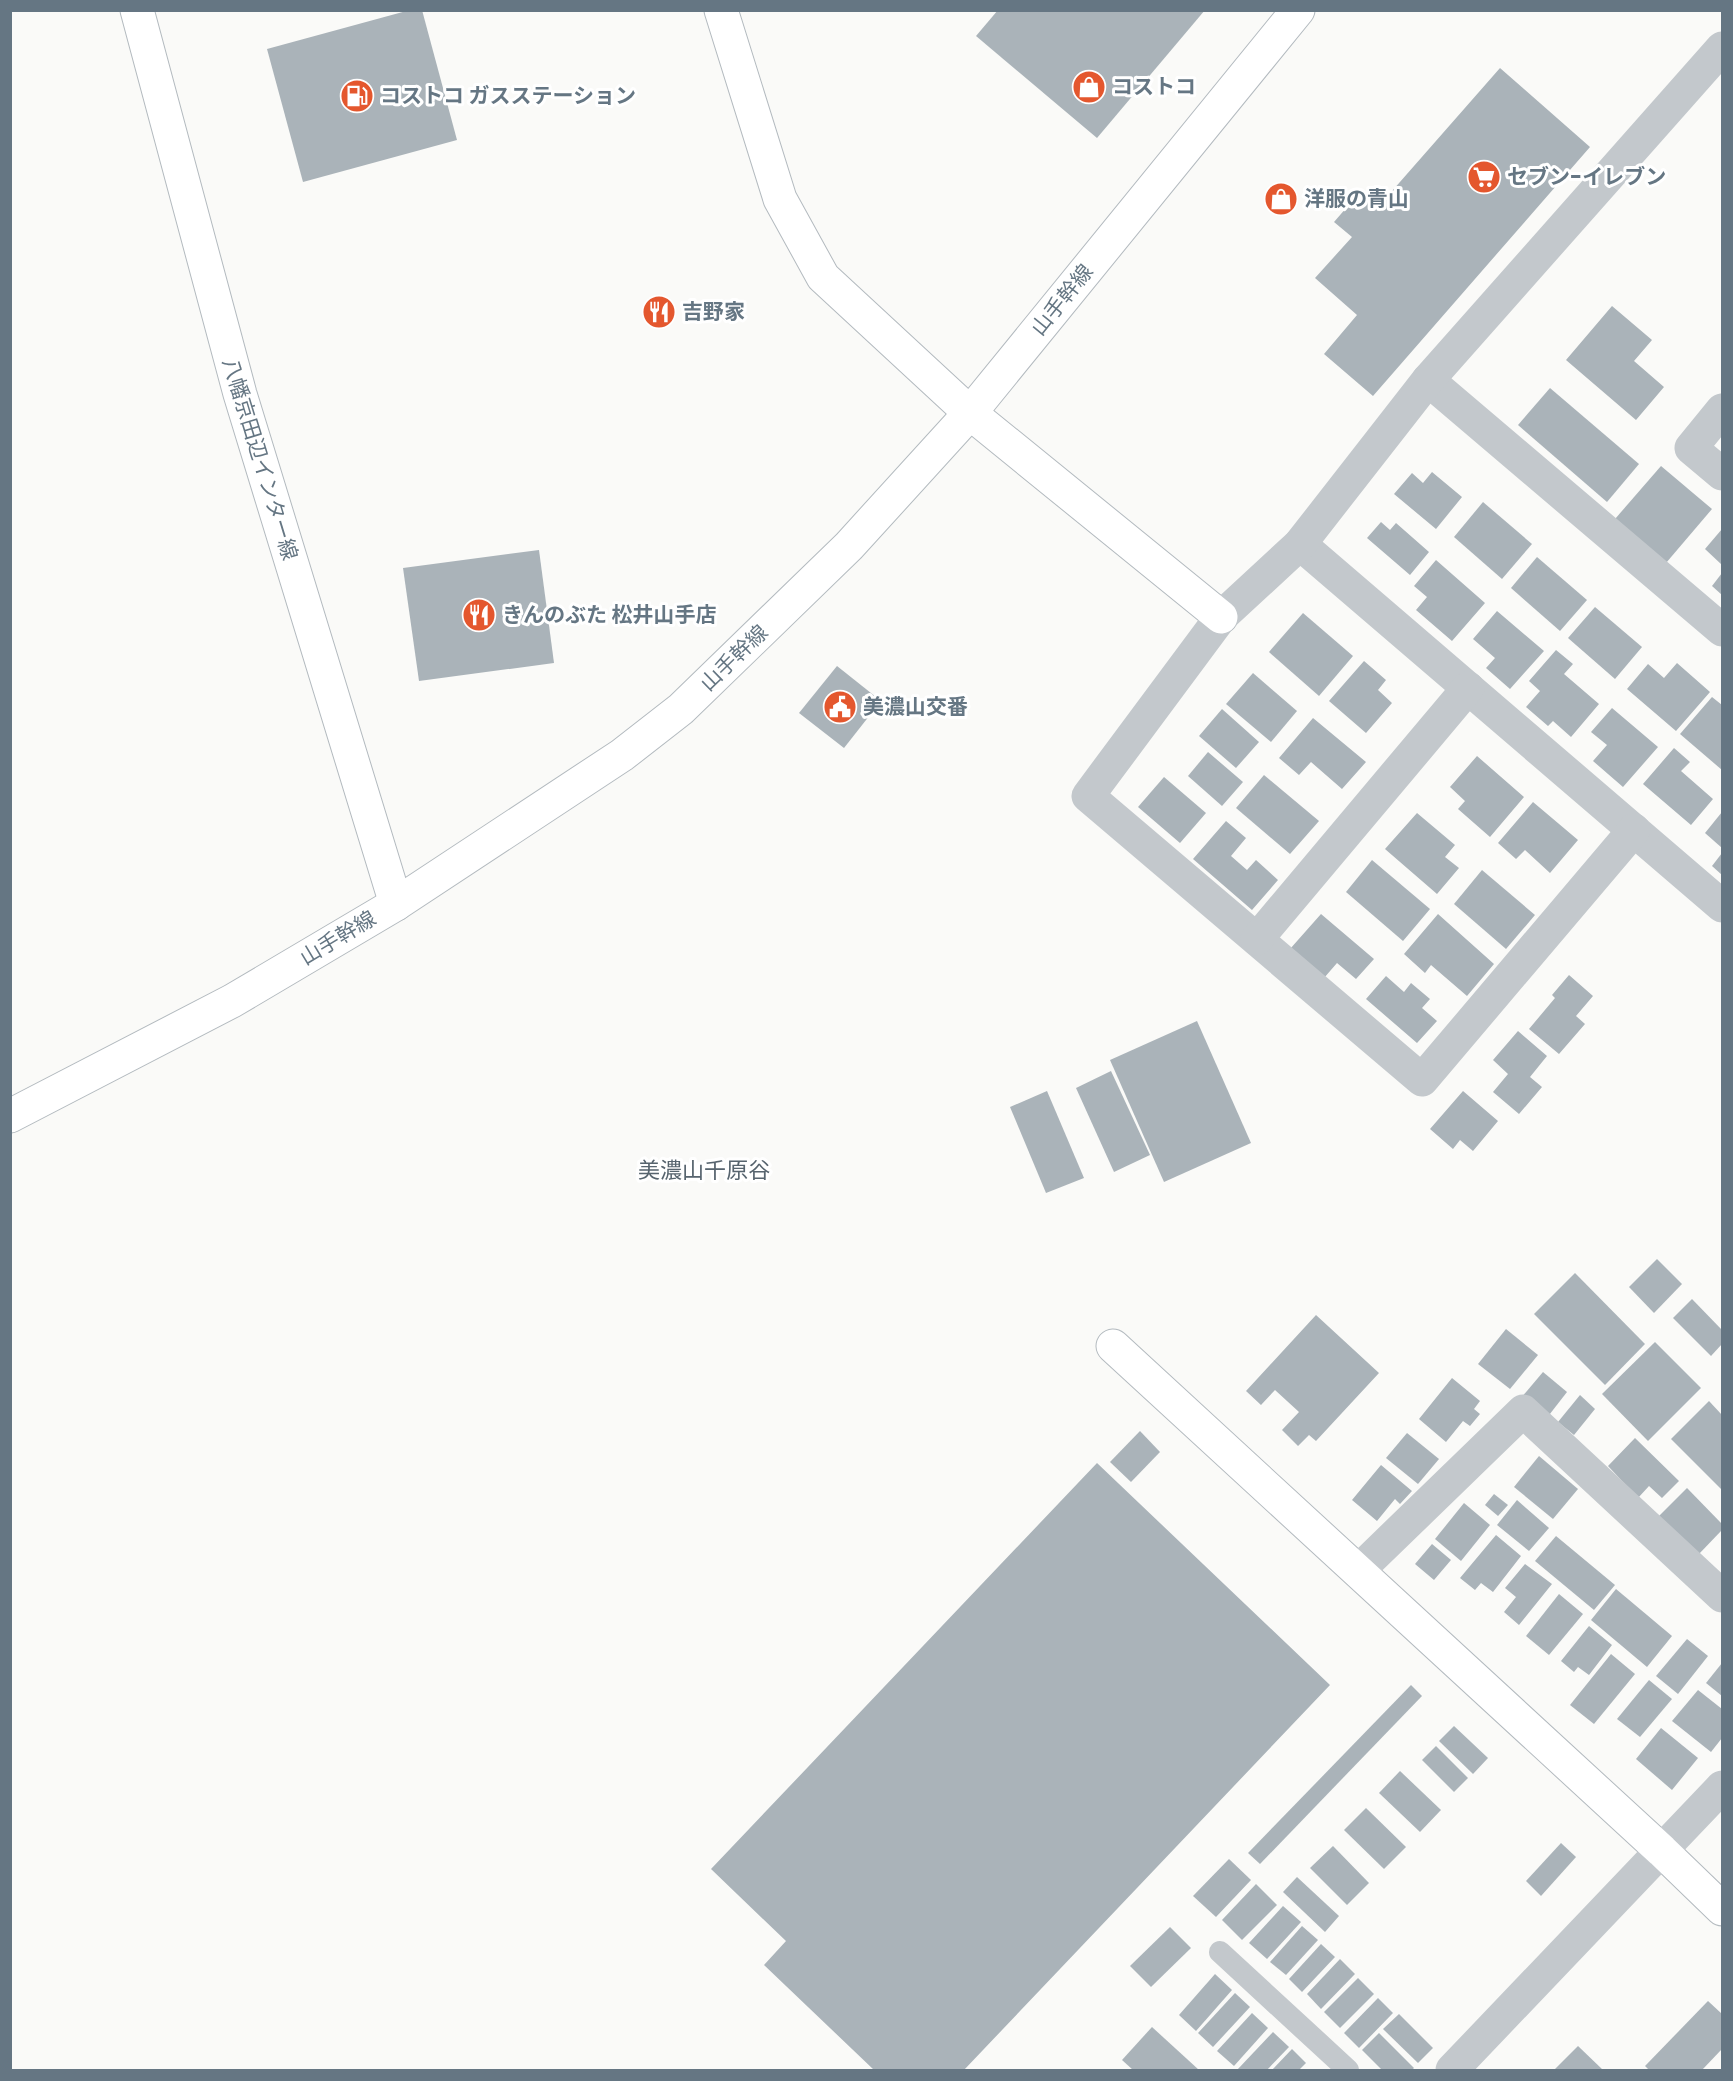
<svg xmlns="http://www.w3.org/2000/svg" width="1733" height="2081" viewBox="0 0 1733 2081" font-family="Poppins,'Noto Sans JP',sans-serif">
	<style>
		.building { fill: #aab3b9 }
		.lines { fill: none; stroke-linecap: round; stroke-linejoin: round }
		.secondary-casing { stroke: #b3babf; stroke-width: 35 }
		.lane { stroke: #c3c8cc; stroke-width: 22 }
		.street { stroke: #c3c8cc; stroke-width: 33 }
		.secondary { stroke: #fff; stroke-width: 33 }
		.labels { text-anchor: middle; stroke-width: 6; stroke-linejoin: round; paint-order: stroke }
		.poi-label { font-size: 21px; font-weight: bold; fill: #657683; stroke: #fff; text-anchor: start }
		.street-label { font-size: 21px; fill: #657683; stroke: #fff }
		.neighbourhood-label { font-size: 22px; fill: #57646e; stroke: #fff }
	</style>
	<rect width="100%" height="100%" fill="#fafaf8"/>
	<g class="building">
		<polygon points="410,10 422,10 457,140 303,182 267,49"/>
		<polygon points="998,10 1205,10 1097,138 976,36"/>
		<polygon points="1500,68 1590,147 1373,396 1324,354 1357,315 1315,278 1352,237 1334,222 1360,192 1378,207"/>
		<polygon points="1612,306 1652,340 1634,361 1664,387 1636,420 1566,360"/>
		<polygon points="1550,388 1639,464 1607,502 1518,425"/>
		<polygon points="1661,466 1712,509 1666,563 1615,519"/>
		<polygon points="1432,472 1462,497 1436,529 1394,494 1412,473 1423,483"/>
		<polygon points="1483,502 1532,544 1502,579 1454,537"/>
		<polygon points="1381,522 1390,530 1396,523 1429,552 1410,575 1367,538"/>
		<polygon points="1722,529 1722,565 1705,549"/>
		<polygon points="539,550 554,663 419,681 403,568"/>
		<polygon points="1537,557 1587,600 1560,631 1511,588"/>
		<polygon points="1436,560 1485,603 1452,641 1416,610 1427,597 1414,586"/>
		<polygon points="1722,573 1722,595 1712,586"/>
		<polygon points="1595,607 1642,647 1615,679 1568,638"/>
		<polygon points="1497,611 1544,651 1510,689 1486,668 1495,658 1473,639"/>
		<polygon points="1303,613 1353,656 1319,696 1269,652"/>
		<polygon points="1556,650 1573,664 1564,674 1599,704 1571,737 1553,721 1548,726 1526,707 1540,691 1529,681"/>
		<polygon points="1364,661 1386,680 1378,690 1392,703 1366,733 1329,701"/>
		<polygon points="1677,663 1710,692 1676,731 1627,689 1648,664 1664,678"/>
		<polygon points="837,666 881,701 844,748 799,713"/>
		<polygon points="1253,673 1297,711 1271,742 1226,704"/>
		<polygon points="1712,697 1722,705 1722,770 1680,734"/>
		<polygon points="1612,708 1658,747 1623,787 1593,761 1607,745 1591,732"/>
		<polygon points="1222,709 1259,742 1236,768 1199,736"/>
		<polygon points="1313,718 1366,762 1342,789 1311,762 1299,775 1279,758"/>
		<polygon points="1674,748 1690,762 1681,771 1713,799 1691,825 1643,784"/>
		<polygon points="1208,752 1243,782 1222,806 1188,776"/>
		<polygon points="1477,756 1524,797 1490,837 1458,809 1465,801 1450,787"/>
		<polygon points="1264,775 1319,821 1290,854 1236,808"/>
		<polygon points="1164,777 1206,813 1180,843 1138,807"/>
		<polygon points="1533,802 1578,840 1550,873 1525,850 1516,859 1498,843"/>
		<polygon points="1722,812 1722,848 1705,833"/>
		<polygon points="1417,813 1455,845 1445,857 1459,868 1437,894 1385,849"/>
		<polygon points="1226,821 1246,838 1231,856 1247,870 1256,860 1278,880 1252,910 1193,859"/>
		<polygon points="1722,853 1722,875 1712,866"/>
		<polygon points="1372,860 1430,909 1403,941 1346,892"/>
		<polygon points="1482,870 1535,915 1506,949 1454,904"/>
		<polygon points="1321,914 1374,959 1356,979 1337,963 1324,978 1290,949"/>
		<polygon points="1438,914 1494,964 1467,996 1431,965 1425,973 1404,954"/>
		<polygon points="1569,975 1593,996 1576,1016 1585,1024 1559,1054 1529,1029 1555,998 1552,995"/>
		<polygon points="1386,976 1404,992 1411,983 1430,999 1422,1008 1437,1021 1417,1043 1366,999"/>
		<polygon points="1197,1021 1251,1143 1164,1182 1110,1060"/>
		<polygon points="1518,1031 1547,1056 1530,1077 1542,1087 1519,1114 1493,1092 1508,1074 1493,1060"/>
		<polygon points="1111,1071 1150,1155 1114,1172 1076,1088"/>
		<polygon points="1047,1091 1084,1178 1046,1193 1010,1107"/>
		<polygon points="1463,1091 1498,1121 1473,1151 1460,1140 1453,1149 1430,1129"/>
		<polygon points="1657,1259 1682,1284 1654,1313 1629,1287"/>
		<polygon points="1575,1273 1645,1344 1605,1385 1534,1314"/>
		<polygon points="1692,1299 1722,1330 1722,1344 1711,1356 1673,1318"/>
		<polygon points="1316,1315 1379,1373 1316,1441 1309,1435 1298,1446 1282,1430 1299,1412 1275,1390 1261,1405 1246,1391"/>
		<polygon points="1506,1329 1538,1355 1510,1389 1478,1364"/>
		<polygon points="1655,1342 1701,1388 1648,1441 1602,1394"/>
		<polygon points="1543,1372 1567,1392 1546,1419 1521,1398"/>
		<polygon points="1452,1378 1480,1401 1474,1409 1480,1414 1470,1426 1463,1421 1446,1442 1419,1419"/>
		<polygon points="1580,1395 1595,1409 1574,1435 1558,1422"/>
		<polygon points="1709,1401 1722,1415 1722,1490 1671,1439"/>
		<polygon points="1140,1431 1160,1452 1131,1482 1110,1462"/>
		<polygon points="1407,1433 1439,1459 1418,1484 1386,1458"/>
		<polygon points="1635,1438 1679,1481 1662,1498 1649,1486 1638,1498 1608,1466"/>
		<polygon points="1539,1456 1578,1489 1553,1519 1514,1487"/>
		<polygon points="1097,1463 1330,1685 964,2070 874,2070 764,1965 786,1941 711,1869"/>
		<polygon points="1381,1465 1412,1491 1400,1504 1395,1499 1377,1521 1352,1500"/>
		<polygon points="1687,1488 1722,1524 1722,1530 1698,1555 1659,1516"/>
		<polygon points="1494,1494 1508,1505 1498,1516 1485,1505"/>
		<polygon points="1517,1500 1549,1528 1529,1551 1497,1525"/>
		<polygon points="1464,1503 1490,1525 1461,1561 1435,1539"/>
		<polygon points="1496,1535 1521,1556 1493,1592 1481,1583 1475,1590 1460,1578"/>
		<polygon points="1556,1536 1615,1585 1594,1610 1535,1561"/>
		<polygon points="1432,1544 1451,1560 1434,1580 1415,1564"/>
		<polygon points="1525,1564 1552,1584 1519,1625 1504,1612 1516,1597 1505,1588"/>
		<polygon points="1616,1589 1672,1636 1647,1667 1591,1620"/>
		<polygon points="1559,1594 1583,1614 1549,1655 1526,1636"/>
		<polygon points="1589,1626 1612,1645 1589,1675 1578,1667 1574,1672 1561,1661"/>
		<polygon points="1687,1639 1708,1656 1678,1694 1656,1676"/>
		<polygon points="1611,1654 1635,1674 1594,1724 1570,1705"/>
		<polygon points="1722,1663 1722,1696 1706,1683"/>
		<polygon points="1649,1680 1672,1699 1640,1737 1617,1719"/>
		<polygon points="1411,1685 1422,1696 1260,1864 1248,1853"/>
		<polygon points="1698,1690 1722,1709 1722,1738 1711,1752 1672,1721"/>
		<polygon points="1454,1726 1488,1758 1473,1774 1439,1741"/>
		<polygon points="1661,1728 1698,1758 1672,1790 1636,1759"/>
		<polygon points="1436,1746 1468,1778 1454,1792 1422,1760"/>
		<polygon points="1400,1771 1441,1810 1420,1832 1379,1793"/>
		<polygon points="1366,1808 1406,1847 1384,1869 1344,1830"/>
		<polygon points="1561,1843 1576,1857 1541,1896 1526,1881"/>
		<polygon points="1333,1846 1369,1883 1347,1905 1310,1868"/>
		<polygon points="1229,1859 1251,1880 1216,1917 1193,1896"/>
		<polygon points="1297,1877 1339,1916 1325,1932 1283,1892"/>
		<polygon points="1256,1884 1277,1905 1242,1940 1222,1920"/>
		<polygon points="1283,1906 1301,1922 1267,1959 1249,1943"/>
		<polygon points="1302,1926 1318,1940 1286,1975 1270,1962"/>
		<polygon points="1170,1927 1191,1948 1151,1987 1130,1966"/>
		<polygon points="1321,1944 1335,1957 1302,1992 1289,1979"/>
		<polygon points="1340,1959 1355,1974 1321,2009 1307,1994"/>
		<polygon points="1215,1974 1232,1990 1196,2031 1179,2015"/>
		<polygon points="1358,1978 1374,1994 1340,2028 1324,2012"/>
		<polygon points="1235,1993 1250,2007 1213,2047 1198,2033"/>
		<polygon points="1378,1998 1393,2013 1359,2048 1344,2033"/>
		<polygon points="1708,2001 1722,2014 1722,2049 1702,2070 1649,2070 1645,2066"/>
		<polygon points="1252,2013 1268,2028 1234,2066 1217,2051"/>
		<polygon points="1399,2014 1433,2048 1418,2063 1383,2029"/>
		<polygon points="1152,2027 1199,2070 1133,2070 1122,2060"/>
		<polygon points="1273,2032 1289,2047 1267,2070 1237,2070"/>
		<polygon points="1379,2033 1414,2068 1412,2070 1382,2070 1362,2050"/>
		<polygon points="1578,2046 1603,2070 1554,2070"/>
		<polygon points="1292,2049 1306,2063 1299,2070 1272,2070"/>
	</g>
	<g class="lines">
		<defs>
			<g id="secondary">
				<polyline points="137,10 240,394 396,904"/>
				<polyline points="721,10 780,199 823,277 970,413 1221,617"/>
				<polyline points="10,1116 232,1001 396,904 622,755 681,709 849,546 970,413 1298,10"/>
				<polyline points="1113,1346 1662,1851 1722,1909"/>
			</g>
		</defs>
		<use href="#secondary" class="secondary-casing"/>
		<polyline class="lane" points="1220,1952 1348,2070"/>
		<g class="street">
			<polyline points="1428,380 1722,630"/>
			<polyline points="1722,410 1691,448 1722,474"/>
			<polyline points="1300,544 1722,906"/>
			<polyline points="1634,830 1422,1080 1088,796 1221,617 1300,544 1428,380 1722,48"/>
			<polyline points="1257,939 1468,688"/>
			<polyline points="1358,1571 1523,1411 1722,1596"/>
			<polyline points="1452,2070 1722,1787"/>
		</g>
		<use href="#secondary" class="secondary"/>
	</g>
	<defs>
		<symbol id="shop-disc" viewBox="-11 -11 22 22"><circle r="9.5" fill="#e4572e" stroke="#fff"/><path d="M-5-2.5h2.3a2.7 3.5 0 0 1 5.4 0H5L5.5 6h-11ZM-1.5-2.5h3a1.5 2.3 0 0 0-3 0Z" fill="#fff"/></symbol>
		<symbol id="fuel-disc" viewBox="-11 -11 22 22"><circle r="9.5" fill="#e4572e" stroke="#fff"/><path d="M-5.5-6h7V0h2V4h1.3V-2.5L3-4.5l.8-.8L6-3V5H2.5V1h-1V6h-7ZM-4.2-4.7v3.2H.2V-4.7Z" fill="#fff"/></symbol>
		<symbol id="supermarket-disc" viewBox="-11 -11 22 22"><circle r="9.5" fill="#e4572e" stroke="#fff"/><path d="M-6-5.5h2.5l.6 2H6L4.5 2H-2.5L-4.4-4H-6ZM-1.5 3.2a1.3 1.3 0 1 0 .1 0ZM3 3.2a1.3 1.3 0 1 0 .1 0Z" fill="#fff"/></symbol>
		<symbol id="restaurant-disc" viewBox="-11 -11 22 22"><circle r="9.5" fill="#e4572e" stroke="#fff"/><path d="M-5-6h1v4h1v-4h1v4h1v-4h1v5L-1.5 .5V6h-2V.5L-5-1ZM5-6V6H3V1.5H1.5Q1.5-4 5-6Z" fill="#fff"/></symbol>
		<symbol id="civic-disc" viewBox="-11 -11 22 22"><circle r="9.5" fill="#e4572e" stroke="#fff"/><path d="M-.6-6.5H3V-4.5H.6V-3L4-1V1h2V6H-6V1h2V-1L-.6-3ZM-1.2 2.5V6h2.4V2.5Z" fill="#fff"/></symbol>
	</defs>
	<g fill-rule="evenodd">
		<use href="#shop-disc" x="1070" y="68" width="38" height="38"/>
		<use href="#fuel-disc" x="338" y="77" width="38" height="38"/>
		<use href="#supermarket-disc" x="1465" y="158" width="38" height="38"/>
		<use href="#shop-disc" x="1262" y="180" width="38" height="38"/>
		<use href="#restaurant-disc" x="640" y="293" width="38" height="38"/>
		<use href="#restaurant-disc" x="460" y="596" width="38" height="38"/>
		<use href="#civic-disc" x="821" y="688" width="38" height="38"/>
	</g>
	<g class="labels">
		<g class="poi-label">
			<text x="1112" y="94">コストコ</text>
			<text x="380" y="103">コストコ ガスステーション</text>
			<text x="1507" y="184">セブン-イレブン</text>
			<text x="1304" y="206">洋服の青山</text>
			<text x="682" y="319">吉野家</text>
			<text x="502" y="622">きんのぶた 松井山手店</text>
			<text x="863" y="714">美濃山交番</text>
		</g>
		<g class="street-label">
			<text transform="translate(1062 300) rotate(-51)" y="7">山手幹線</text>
			<text transform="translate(260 459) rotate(73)" y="7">八幡京田辺インター線</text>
			<text transform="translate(734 658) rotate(-44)" y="7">山手幹線</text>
			<text transform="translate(338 938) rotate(-31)" y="7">山手幹線</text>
		</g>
		<g class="neighbourhood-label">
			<text x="704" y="1178">美濃山千原谷</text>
		</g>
	</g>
	<rect width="1733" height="2081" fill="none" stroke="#657683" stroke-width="24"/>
</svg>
